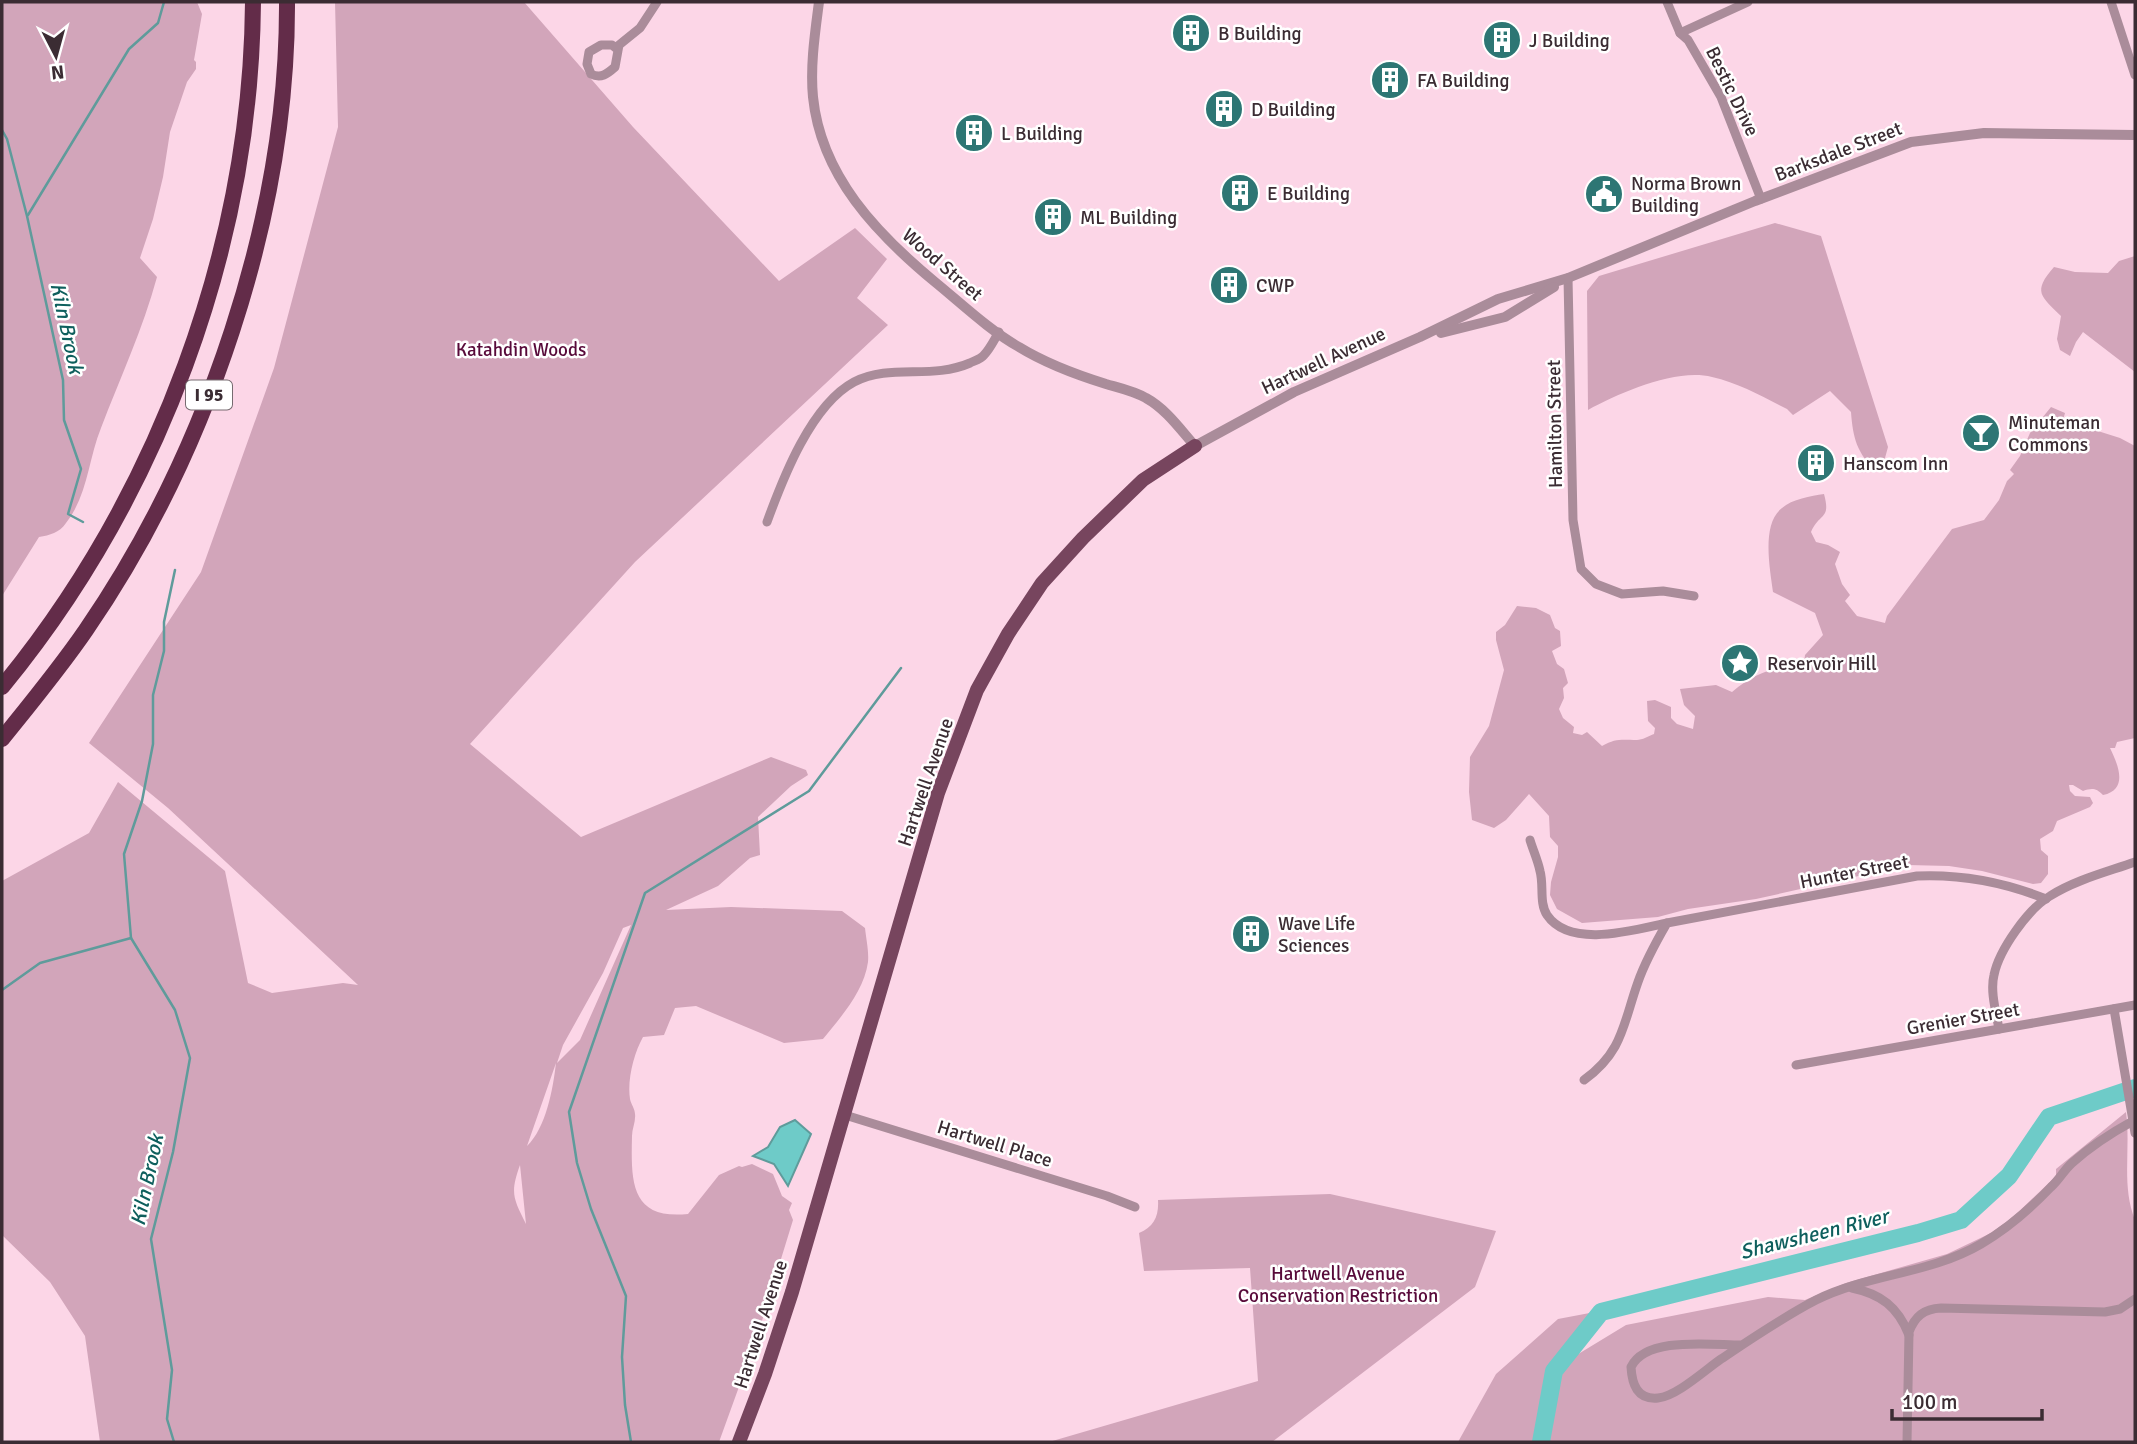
<svg xmlns="http://www.w3.org/2000/svg" width="2137" height="1444" viewBox="0 0 2137 1444" font-family="Signika,sans-serif">
	<style>
		.green { fill: #d2a5ba; fill-rule: evenodd }
		.water { fill: #6ecbc8; stroke: #5f9b9b; stroke-width: 2 }
		.lines { fill: none; stroke-linecap: round; stroke-linejoin: round }
		.stream { stroke: #5f9b9b; stroke-width: 2.5 }
		.river { stroke: #6ecbc8; stroke-width: 18 }
		.minor { stroke: #aa8c9a; stroke-width: 9 }
		.tertiary { stroke: #aa8c9a; stroke-width: 10 }
		.primary { stroke: #77455e; stroke-width: 14 }
		.motorway { stroke: #632c49; stroke-width: 16 }
		.labels { text-anchor: middle; stroke-width: 5; stroke-linejoin: round; paint-order: stroke }
		.shield { fill: #fff; stroke: #766b70; stroke-width: 2 }
		.shield-label { font-size: 18px; font-weight: bold; fill: #3b2c33 }
		.poi-label { font-size: 19px; fill: #3b2c33; stroke: #fff; text-anchor: start }
		.street-label { font-size: 19px; fill: #3b2c33; stroke: #fff }
		.park-label { font-size: 19px; fill: #580a3a; stroke: #fff }
		.water-label { font-size: 21px; font-style: italic; fill: #0e5f5d; stroke: #fff }
	</style>
	<rect width="100%" height="100%" fill="#fcd6e7"/>
	<g class="green">
		<path d="M 2,2 L 197,2 L 202,14 L 194,60 L 196,62 L 196,69 L 187,82 L 170,132 L 163,177 L 153,219 L 140,258 L 157,277 C 143,329 120,378 101,428 C 88,460 88,495 66,523 C 59,533 50,535 39,537 L 2,596 Z"/>
		<path d="M 335,2 L 524,2 L 633,127 L 779,281 L 855,228 L 887,259 L 857,298 L 888,325 L 635,562 L 470,744 L 581,837 L 771,757 L 806,770 L 808,775 L 791,786 L 758,817 L 760,855 L 750,858 L 718,886 L 666,910 L 731,907 L 842,911 L 865,928 C 866,938 869,951 868,962 C 864,991 841,1017 823,1039 L 784,1043 L 696,1006 L 675,1008 L 664,1035 L 643,1037 C 634,1053 627,1080 630,1099 C 631,1104 635,1109 635,1114 C 636,1121 632,1129 632,1136 C 631,1181 630,1220 688,1214 L 719,1175 L 739,1166 L 742,1167 L 752,1164 L 773,1174 L 782,1196 L 792,1203 L 789,1210 L 793,1220 L 757,1337 L 719,1442 L 100,1442 L 85,1336 L 50,1282 L 2,1235 L 2,881 L 89,833 L 118,782 L 225,871 L 248,983 L 272,993 L 343,983 L 358,985 L 168,808 L 89,743 L 201,572 L 274,368 L 338,127 ZM 631,925 L 580,1040 L 557,1063 L 563,1045 L 603,973 L 623,928 ZM 556,1063 C 553,1089 546,1128 527,1146 ZM 520,1165 L 526,1224 C 513,1198 510,1193 520,1165 Z"/>
		<path d="M 1775,223 L 1821,236 L 1888,447 L 1885,458 L 1876,472 C 1857,452 1853,439 1851,412 L 1830,391 L 1793,415 L 1787,409 C 1763,397 1739,383 1712,377 C 1675,368 1620,393 1588,410 L 1587,291 L 1599,276 Z"/>
		<path d="M 2135,256 L 2135,372 L 2083,332 L 2076,342 L 2070,356 L 2060,350 L 2057,339 L 2061,316 C 2041,296 2032,292 2054,267 L 2075,272 L 2108,273 L 2119,261 Z"/>
		<path d="M 2051,407 L 2065,413 L 2063,420 L 2120,438 L 2135,446 L 2135,738 L 2117,742 L 2115,748 L 2110,748 C 2118,765 2129,789 2103,795 C 2096,788 2092,788 2083,791 L 2073,785 L 2069,785 L 2070,791 L 2075,796 L 2090,797 L 2093,803 L 2090,807 L 2057,821 L 2053,831 L 2040,839 L 2041,850 L 2048,856 L 2048,874 L 2041,883 L 2033,884 L 1982,871 L 1949,866 L 1908,865 L 1756,899 L 1688,909 L 1658,917 L 1582,923 L 1557,909 L 1550,895 L 1551,882 L 1558,857 L 1558,846 L 1550,837 L 1549,816 L 1529,794 L 1506,820 L 1494,828 L 1472,820 L 1469,792 L 1470,757 L 1489,726 L 1504,670 L 1496,640 L 1496,632 L 1505,625 L 1517,606 L 1536,608 L 1550,615 L 1555,628 L 1560,631 L 1561,646 L 1552,651 L 1557,664 L 1564,669 L 1568,683 L 1563,688 L 1564,698 L 1559,709 L 1563,718 L 1574,727 L 1573,733 L 1582,735 L 1587,732 L 1602,746 C 1616,738 1622,740 1637,740 C 1642,740 1649,736 1654,734 L 1655,728 L 1648,721 L 1647,701 L 1655,700 L 1671,707 L 1671,718 L 1677,724 L 1693,729 L 1695,716 L 1684,705 L 1680,689 L 1716,685 L 1732,692 C 1757,671 1772,669 1804,663 L 1805,655 L 1823,635 L 1815,613 L 1773,592 C 1770,569 1761,524 1782,508 C 1792,499 1811,496 1824,494 C 1831,520 1820,512 1811,532 L 1816,542 L 1828,545 L 1840,552 L 1835,564 L 1842,584 L 1850,595 L 1845,601 L 1857,616 L 1885,623 L 1887,616 L 1952,529 L 1984,520 L 1999,500 L 2007,481 L 2014,474 L 2010,470 L 2020,456 L 2030,433 Z"/>
		<path d="M 2126,1112 C 2131,1149 2121,1185 2135,1220 L 2135,1442 L 1458,1442 L 1496,1374 L 1558,1319 L 1616,1308 L 1569,1353 L 1575,1356 L 1626,1325 L 1768,1297 L 1805,1300 L 1846,1283 L 1947,1254 L 1991,1233 L 2013,1217 L 2056,1176 L 2056,1169 Z"/>
		<path d="M 1330,1194 L 1496,1231 L 1475,1287 L 1272,1442 L 1049,1442 L 1258,1381 L 1250,1268 L 1144,1271 L 1139,1233 C 1154,1227 1159,1216 1158,1200 Z"/>
	</g>
	<polygon class="water" points="795,1120 811,1134 788,1186 774,1164 753,1156 768,1147 780,1127"/>
	<g class="lines">
		<g class="stream">
			<polyline points="2,130 7,139 27,216 63,380 64,420 81,469 68,514 83,522"/>
			<polyline points="28,215 129,49 158,23 164,2"/>
			<polyline points="131,938 124,854 142,801 153,744 153,695 164,651 164,622 175,570"/>
			<polyline points="2,990 40,963 131,938 175,1010 190,1058 173,1152 151,1239 172,1370 167,1419 174,1442"/>
			<polyline points="631,1442 625,1405 622,1357 626,1296 591,1209 577,1163 569,1112 645,893 809,791 901,668"/>
		</g>
		<polyline class="river" points="1541,1442 1554,1371 1601,1312 1918,1233 1961,1220 2009,1176 2049,1117 2135,1088"/>
		<g class="minor">
			<polyline points="1667,2 1680,33 1688,40 1721,97 1761,199"/>
			<polyline points="2111,2 2135,75"/>
			<polyline points="1680,33 1748,2"/>
			<path d="M 617,49 L 612,45 L 601,45 L 589,52 L 587,64 L 591,74 C 601,79 607,74 615,67 L 619,45 L 640,28 L 657,2"/>
			<polyline points="1568,278 1573,520 1581,569 1596,584 1622,594 1663,591 1694,596"/>
			<path d="M 767,522 C 783,478 811,405 854,382 C 891,363 931,380 970,363 C 974,361 981,359 984,355 C 990,349 994,340 999,332"/>
			<path d="M 1530,840 C 1533,850 1538,861 1540,871 C 1544,885 1539,903 1547,915 C 1570,949 1634,930 1667,923"/>
			<polyline points="2114,1009 2133,1121"/>
			<path d="M 1999,1029 C 1996,1012 1990,991 1994,975 C 1999,950 2028,909 2050,896 C 2075,880 2107,872 2135,862"/>
			<polyline points="1796,1065 2135,1005"/>
			<path d="M 1584,1080 C 1623,1052 1623,1024 1638,982 C 1645,962 1656,942 1667,923 L 1917,876 C 1963,874 2004,882 2046,899"/>
			<polyline points="845,1115 1107,1196 1135,1207"/>
			<path d="M 1852,1288 C 1881,1294 1898,1307 1909,1335"/>
			<path d="M 1741,1345 C 1711,1345 1646,1336 1631,1367 C 1632,1384 1637,1400 1658,1398 C 1677,1396 1705,1370 1721,1359 C 1751,1339 1783,1317 1816,1300 C 1868,1274 1930,1274 1981,1244 C 2007,1229 2031,1208 2051,1187 C 2059,1180 2064,1170 2072,1163 C 2091,1146 2111,1133 2133,1121 L 2135,1133"/>
			<path d="M 1907,1442 L 1909,1332 C 1915,1316 1924,1309 1941,1308 L 2105,1312 L 2120,1309 L 2135,1299"/>
		</g>
		<g class="tertiary">
			<path d="M 819,2 C 815,33 810,66 813,97 C 821,176 877,234 935,282 C 962,304 989,330 1019,347 C 1045,363 1077,375 1106,384 C 1120,388 1134,391 1146,398 C 1166,409 1180,429 1195,446 L 1294,392 L 1420,337 L 1498,299 L 1568,278 L 1755,201 L 1911,142 L 1984,133 L 2135,135"/>
			<polyline points="1441,333 1505,317 1554,287"/>
		</g>
		<polyline class="primary" points="739,1442 765,1374 792,1292 938,793 977,690 1008,634 1042,583 1083,538 1143,480 1195,446"/>
		<g class="motorway">
			<path d="M 2,687 C 158,497 251,248 253,2"/>
			<path d="M 2,739 C 31,703 60,668 86,630 C 207,454 288,216 287,2"/>
		</g>
	</g>
	<defs>
		<symbol id="building-disc" viewBox="-11 -11 22 22"><circle r="9.5" fill="#2d7674" stroke="#fff"/><path d="M-4-6H4V6H1V3H-1V6H-4ZM-2.5-4.3h1.7v1.8h-1.7ZM.8-4.3h1.7v1.8H.8ZM-2.5-1h1.7V.8h-1.7ZM.8-1h1.7V.8H.8Z" fill="#fff"/></symbol>
		<symbol id="civic-disc" viewBox="-11 -11 22 22"><circle r="9.5" fill="#2d7674" stroke="#fff"/><path d="M-.6-6.5H3V-4.5H.6V-3L4-1V1h2V6H-6V1h2V-1L-.6-3ZM-1.2 2.5V6h2.4V2.5Z" fill="#fff"/></symbol>
		<symbol id="bar-disc" viewBox="-11 -11 22 22"><circle r="9.5" fill="#2d7674" stroke="#fff"/><path d="M-6-5H6L.8 .8V4.5H3.5V6h-7V4.5H-.8V.8Z" fill="#fff"/></symbol>
		<symbol id="sight-disc" viewBox="-11 -11 22 22"><circle r="9.5" fill="#2d7674" stroke="#fff"/><path d="M0-6L1.8-2.2L6-1.7L2.9 1.2L3.7 5.4L0 3.3L-3.7 5.4L-2.9 1.2L-6-1.7L-1.8-2.2Z" fill="#fff"/></symbol>
	</defs>
	<g fill-rule="evenodd">
		<use href="#building-disc" x="1169" y="11" width="44" height="44"/>
		<use href="#building-disc" x="1480" y="18" width="44" height="44"/>
		<use href="#building-disc" x="1368" y="58" width="44" height="44"/>
		<use href="#building-disc" x="1202" y="87" width="44" height="44"/>
		<use href="#building-disc" x="952" y="111" width="44" height="44"/>
		<use href="#building-disc" x="1218" y="171" width="44" height="44"/>
		<use href="#civic-disc" x="1582" y="172" width="44" height="44"/>
		<use href="#building-disc" x="1031" y="195" width="44" height="44"/>
		<use href="#building-disc" x="1207" y="263" width="44" height="44"/>
		<use href="#bar-disc" x="1959" y="411" width="44" height="44"/>
		<use href="#building-disc" x="1794" y="441" width="44" height="44"/>
		<use href="#sight-disc" x="1718" y="641" width="44" height="44"/>
		<use href="#building-disc" x="1229" y="912" width="44" height="44"/>
	</g>
	<g class="labels">
		<rect class="shield" x="186" y="380.5" width="46" height="29" rx="5"/>
		<g class="shield-label">
			<text x="209" y="401">I 95</text>
		</g>
		<g class="poi-label">
			<text x="1218" y="40">B Building</text>
			<text x="1529" y="47">J Building</text>
			<text x="1417" y="87">FA Building</text>
			<text x="1251" y="116">D Building</text>
			<text x="1001" y="140">L Building</text>
			<text x="1631" y="190">Norma Brown<tspan x="1631" dy="22">Building</tspan></text>
			<text x="1267" y="200">E Building</text>
			<text x="1080" y="224">ML Building</text>
			<text x="1256" y="292">CWP</text>
			<text x="2008" y="429">Minuteman<tspan x="2008" dy="22">Commons</tspan></text>
			<text x="1843" y="470">Hanscom Inn</text>
			<text x="1767" y="670">Reservoir Hill</text>
			<text x="1278" y="930">Wave Life<tspan x="1278" dy="22">Sciences</tspan></text>
		</g>
		<g class="street-label">
			<text transform="translate(1733 91) rotate(64)" y="7">Bestic Drive</text>
			<text transform="translate(1838 151) rotate(-21)" y="7">Barksdale Street</text>
			<text transform="translate(943 264) rotate(41)" y="7">Wood Street</text>
			<text transform="translate(1323 360) rotate(-25)" y="7">Hartwell Avenue</text>
			<text transform="translate(1554 424) rotate(-91)" y="7">Hamilton Street</text>
			<text transform="translate(925 782) rotate(-71)" y="7">Hartwell Avenue</text>
			<text transform="translate(1854 871) rotate(-11)" y="7">Hunter Street</text>
			<text transform="translate(1963 1018) rotate(-10)" y="7">Grenier Street</text>
			<text transform="translate(995 1143) rotate(17)" y="7">Hartwell Place</text>
			<text transform="translate(760 1324) rotate(-72)" y="7">Hartwell Avenue</text>
		</g>
		<g class="park-label">
			<text x="521" y="356">Katahdin Woods</text>
			<text x="1338" y="1280">Hartwell Avenue<tspan x="1338" dy="22">Conservation Restriction</tspan></text>
		</g>
		<g class="water-label">
			<text transform="translate(67 328) rotate(78)" y="7">Kiln Brook</text>
			<text transform="translate(147 1180) rotate(-78)" y="7">Kiln Brook</text>
			<text transform="translate(1814 1234) rotate(-14)" y="7">Shawsheen River</text>
		</g>
	</g>
	<rect width="2137" height="1444" fill="none" stroke="#3b2c33" stroke-width="7"/>
	<g transform="translate(56 56) rotate(174)" stroke="#ffffff" stroke-width="5" paint-order="stroke">
	<path d="M0-5L12 26L0 18L-12 26Z" fill="#3b2c33"/>
	<text y="-10" font-size="19" font-weight="bold" text-anchor="middle" fill="#3b2c33">N</text>
	</g>
	<path d="M1892 1409v10h150v-10" fill="none" stroke="#3b2c33" stroke-width="3.5"/>
	<text x="1902" y="1409" font-size="21" fill="#3b2c33" stroke="#ffffff" stroke-width="5" paint-order="stroke">100 m</text>
</svg>
